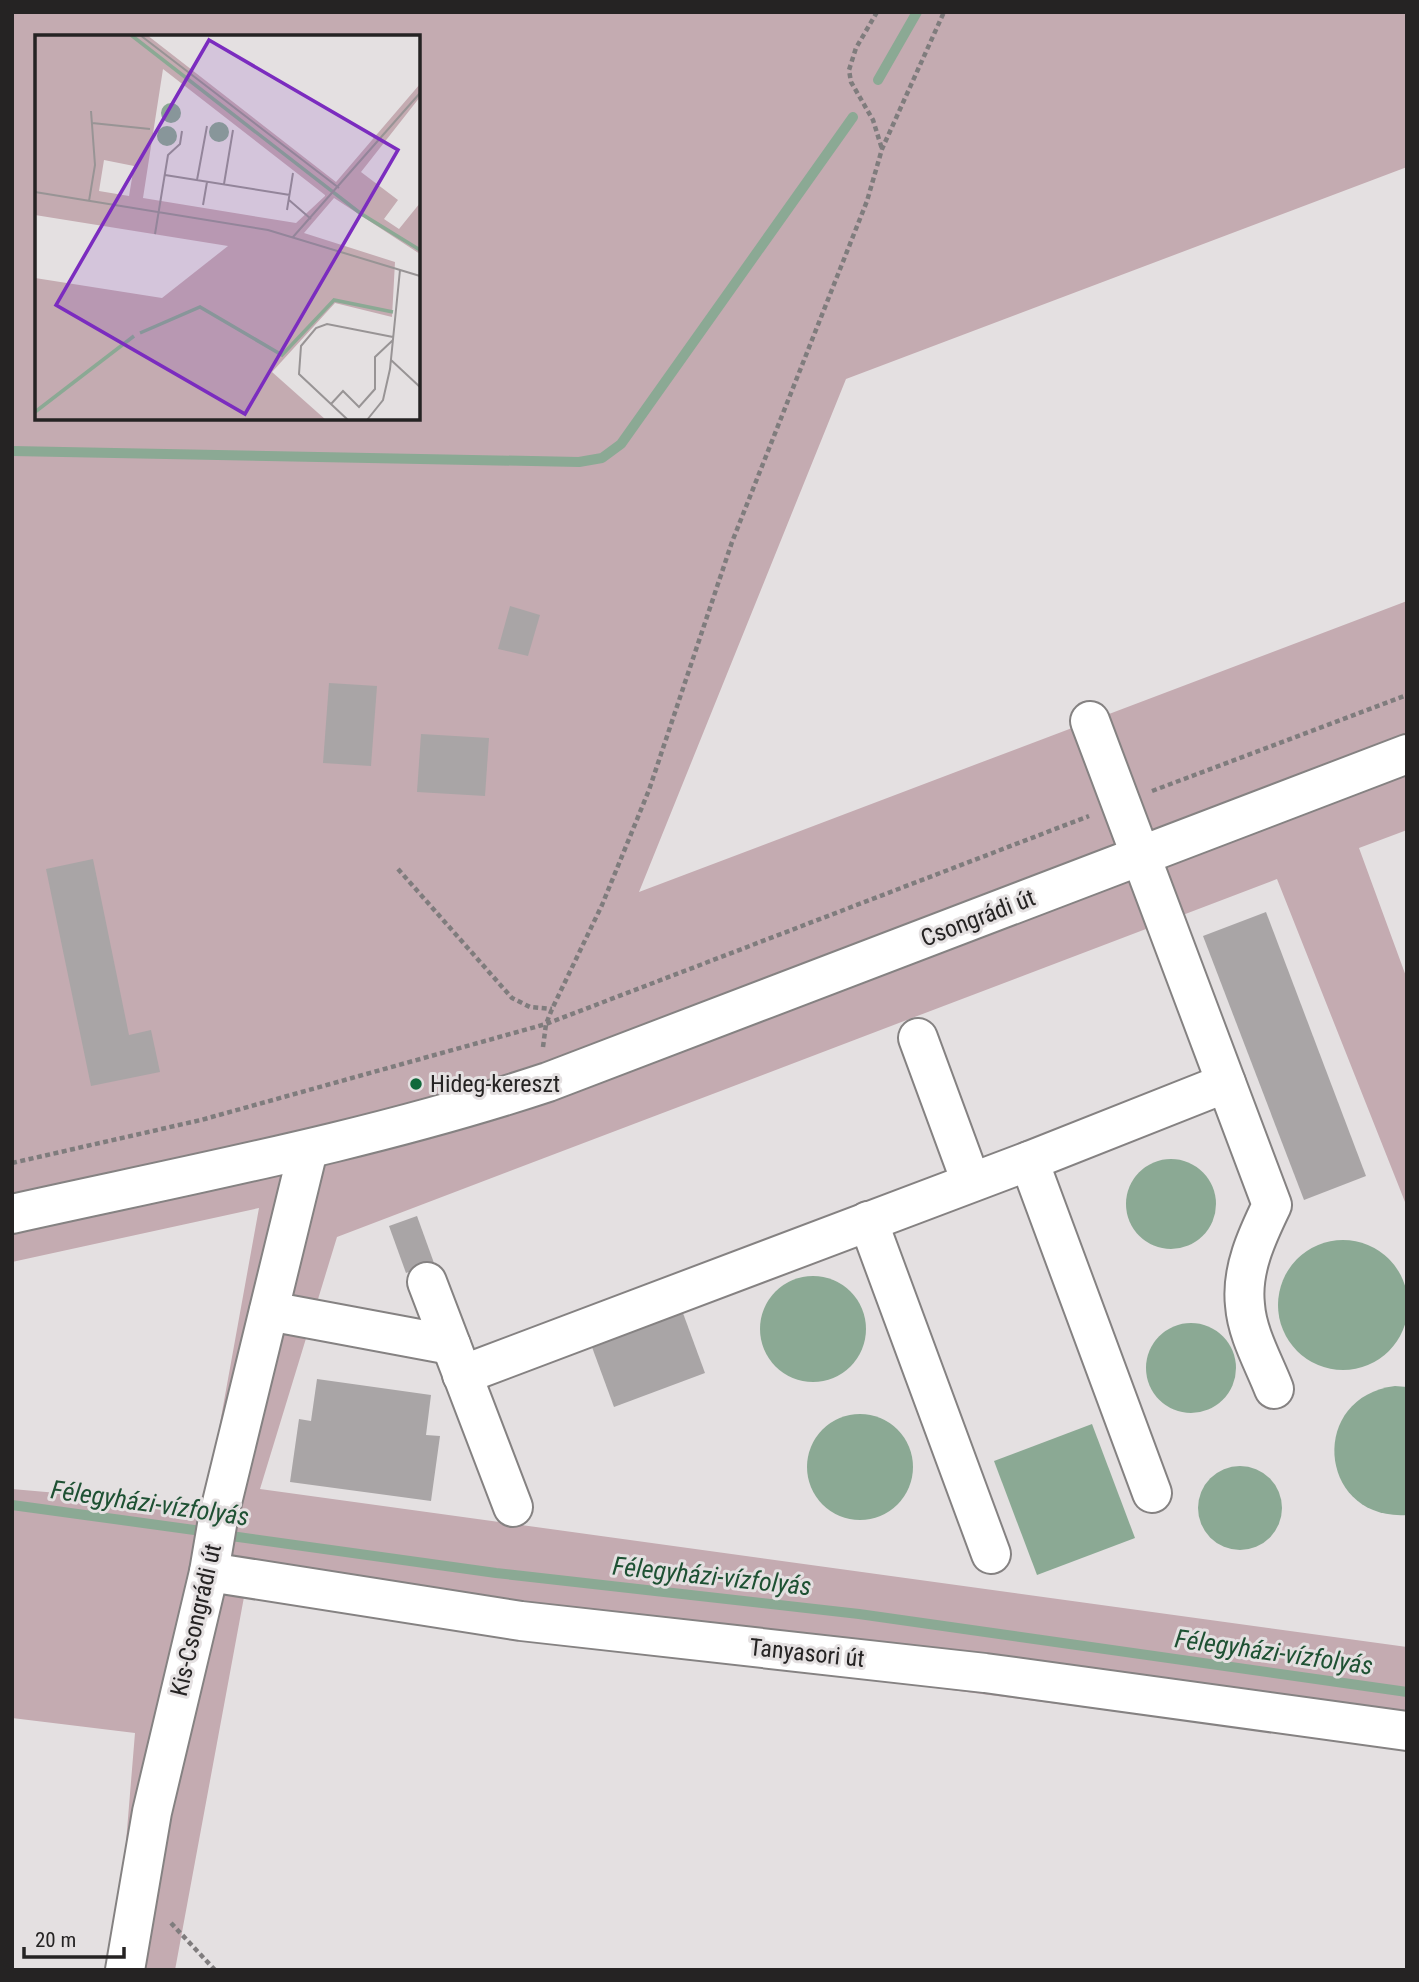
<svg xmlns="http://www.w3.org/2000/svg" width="1419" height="1982" viewBox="0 0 1419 1982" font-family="'Roboto Condensed',sans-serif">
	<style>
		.green { fill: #c4abb1; fill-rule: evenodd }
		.water { fill: #8ba994 }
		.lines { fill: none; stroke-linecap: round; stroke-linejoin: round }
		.stream { stroke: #8ba994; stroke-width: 10 }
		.building { fill: #a9a5a6 }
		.minor-casing { stroke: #858282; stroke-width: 42 }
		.major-casing { stroke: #858282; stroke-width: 42 }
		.path { stroke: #7f7c7d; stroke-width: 4.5; stroke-dasharray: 5 3.5; stroke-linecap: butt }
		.minor { stroke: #fff; stroke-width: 38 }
		.major { stroke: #fff; stroke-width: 38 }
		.poi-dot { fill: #10693b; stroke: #e4e0e1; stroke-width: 2.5 }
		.labels { text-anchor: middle; stroke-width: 6; stroke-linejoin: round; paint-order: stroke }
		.street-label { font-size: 24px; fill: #252323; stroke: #e4e0e1 }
		.poi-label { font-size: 24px; fill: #252323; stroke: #e4e0e1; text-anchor: start }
		.water-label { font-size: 26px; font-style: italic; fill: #1e5133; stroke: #e4e0e1 }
		.inset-river { fill: none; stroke: #8ba994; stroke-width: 3.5 }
		.inset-road { fill: none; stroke: #989495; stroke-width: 2 }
		.view { fill: #7b2cbf; fill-opacity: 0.15; stroke: #7b2cbf; stroke-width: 3.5 }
		.inset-edge { fill: none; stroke: #252323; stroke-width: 3.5 }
	</style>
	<rect width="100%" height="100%" fill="#e4e0e1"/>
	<path class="green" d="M 12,12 L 1407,12 L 1407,167 L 846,379 L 639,892 L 1407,601 L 1407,830 L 1359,848 L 1407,979 L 1407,1207 L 1277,879 L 337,1237 L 260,1489 L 1407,1647 L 1407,1750 L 244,1597 L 175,1970 L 110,1970 L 121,1903 L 135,1733 L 12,1718 L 12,1489 L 205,1506 L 259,1208 L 12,1262 ZM 37,37 L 418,37 L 418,418 L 37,418 Z"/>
	<g class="water">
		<circle cx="1171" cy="1204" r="45"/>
		<circle cx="1343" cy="1305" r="65"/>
		<circle cx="813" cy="1329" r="53"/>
		<circle cx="1191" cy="1368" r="45"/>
		<path d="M 1395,1386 L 1407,1387 L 1407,1515 C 1318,1521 1307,1397 1395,1386 Z"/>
		<circle cx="860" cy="1467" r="53"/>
		<polygon points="1092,1424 1135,1538 1037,1575 994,1461"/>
		<circle cx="1240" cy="1508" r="42"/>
	</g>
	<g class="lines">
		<g class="stream">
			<polyline points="878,80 917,12"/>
			<polyline points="12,451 579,462 602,458 621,444 853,117"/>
			<polyline points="12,1505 209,1532"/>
			<polyline points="224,1535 496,1573 859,1614 1407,1692"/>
		</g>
	</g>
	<g class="building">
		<polygon points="510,606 540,615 528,656 498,649"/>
		<polygon points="329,683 377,686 371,766 323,763"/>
		<polygon points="421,734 489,738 485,796 417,792"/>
		<polygon points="93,859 129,1035 151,1030 160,1072 91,1086 46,869"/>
		<polygon points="1266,912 1366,1176 1304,1200 1203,936"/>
		<polygon points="417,1216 434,1263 406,1273 389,1226"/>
		<polygon points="680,1305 705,1373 614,1407 589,1339"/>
		<polygon points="317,1379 431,1395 426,1435 440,1436 431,1501 290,1482 299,1419 311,1421"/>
	</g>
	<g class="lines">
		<defs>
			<g id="minor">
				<path d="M 1090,721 L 1272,1205 C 1257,1236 1241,1270 1245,1305 C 1247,1334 1264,1363 1274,1389"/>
				<polyline points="918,1038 971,1182"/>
				<polyline points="1029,1161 1152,1493"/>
				<polyline points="868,1221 991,1554"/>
				<polyline points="427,1282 513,1507"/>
				<polyline points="269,1311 451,1345"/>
				<polyline points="462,1375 1029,1161 1226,1083"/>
				<polyline points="209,1572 521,1621 985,1673 1407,1731"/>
				<polyline points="125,1970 152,1812 209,1572 218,1519 308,1150"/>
			</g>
			<path id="major" d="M 12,1214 C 192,1174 373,1140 548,1082 L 1407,754"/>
		</defs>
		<use href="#minor" class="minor-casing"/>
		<use href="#major" class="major-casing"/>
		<g class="path">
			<polyline points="877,12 856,48 849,70 851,82 873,120 882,149"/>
			<polyline points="1152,791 1407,695"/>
			<polyline points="398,869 512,998 530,1007 552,1009"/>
			<polyline points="543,1047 546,1024 552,1009 602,905 649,790 732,542 867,201 882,149 944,12"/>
			<polyline points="12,1163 201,1120 546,1024 1089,816"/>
			<polyline points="171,1923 215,1970"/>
		</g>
		<use href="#minor" class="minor"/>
		<use href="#major" class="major"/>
	</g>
	<circle class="poi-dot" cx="416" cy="1084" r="7"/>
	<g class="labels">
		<g class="street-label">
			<text transform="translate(978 918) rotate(-21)" y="8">Csongrádi út</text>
			<text transform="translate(196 1620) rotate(-77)" y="8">Kis-Csongrádi út</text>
			<text transform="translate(807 1653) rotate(6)" y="8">Tanyasori út</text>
		</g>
		<g class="poi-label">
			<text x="430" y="1092">Hideg-kereszt</text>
		</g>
		<g class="water-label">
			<text transform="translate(150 1503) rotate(8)" y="9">Félegyházi-vízfolyás</text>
			<text transform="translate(712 1576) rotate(6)" y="9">Félegyházi-vízfolyás</text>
			<text transform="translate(1274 1652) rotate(8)" y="9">Félegyházi-vízfolyás</text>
		</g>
	</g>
	<g transform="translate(35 35)">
		<rect width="385" height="385" fill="#e4e0e1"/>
		<path d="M 0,0 L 112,0 L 301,147 L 385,49 L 385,62 L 326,137 L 363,165 L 349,184 L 364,194 L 385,168 L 385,219 L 299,163 L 269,198 L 360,227 L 357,282 L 300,268 L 237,337 L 291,385 L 0,385 L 0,243 L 127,263 L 193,211 L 0,180 ZM 128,34 L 290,160 L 290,161 L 261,188 L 108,163 ZM 69,125 L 99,131 L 94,161 L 64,156 Z" fill="#c4abb1" fill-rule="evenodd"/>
		<path d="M126 78a10 10 0 1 1 20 0a10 10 0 1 1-20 0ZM174 97a10 10 0 1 1 20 0a10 10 0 1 1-20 0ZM122 101a10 10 0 1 1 20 0a10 10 0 1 1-20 0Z" fill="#8ba994"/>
		<path class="inset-river" d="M 96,0 L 325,178 L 385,215M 105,298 L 165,272 L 247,320 L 299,265 L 358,277M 0,377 L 99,301"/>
		<path class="inset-road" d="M 105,0 L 304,153M 57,88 L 115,94M 130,140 L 255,160M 162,145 L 172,91M 189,149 L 198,95M 0,157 L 233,195 L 385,241M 254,165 L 276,184M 54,166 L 60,130 L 56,76M 168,170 L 172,147M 252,175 L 258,138M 120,199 L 133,120 L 145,109 L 147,96M 258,202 L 385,58M 356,325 L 385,352M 296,369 L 308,356 L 324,372 L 340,354 L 340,322 L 358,305M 313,385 L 264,339 L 266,311 L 281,293 L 292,289 L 358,302M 332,385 L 348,365 L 355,334 L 365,235"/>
		<path class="view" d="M 174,5 L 363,115 L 210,379 L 21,270 Z"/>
		<rect width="385" height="385" class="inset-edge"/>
	</g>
	<rect width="1419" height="1982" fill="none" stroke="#252323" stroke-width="28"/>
	<path d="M24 1947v10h100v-10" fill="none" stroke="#252323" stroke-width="3.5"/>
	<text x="35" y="1947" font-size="21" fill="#252323" stroke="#e4e0e1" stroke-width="5" paint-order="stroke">20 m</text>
</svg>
